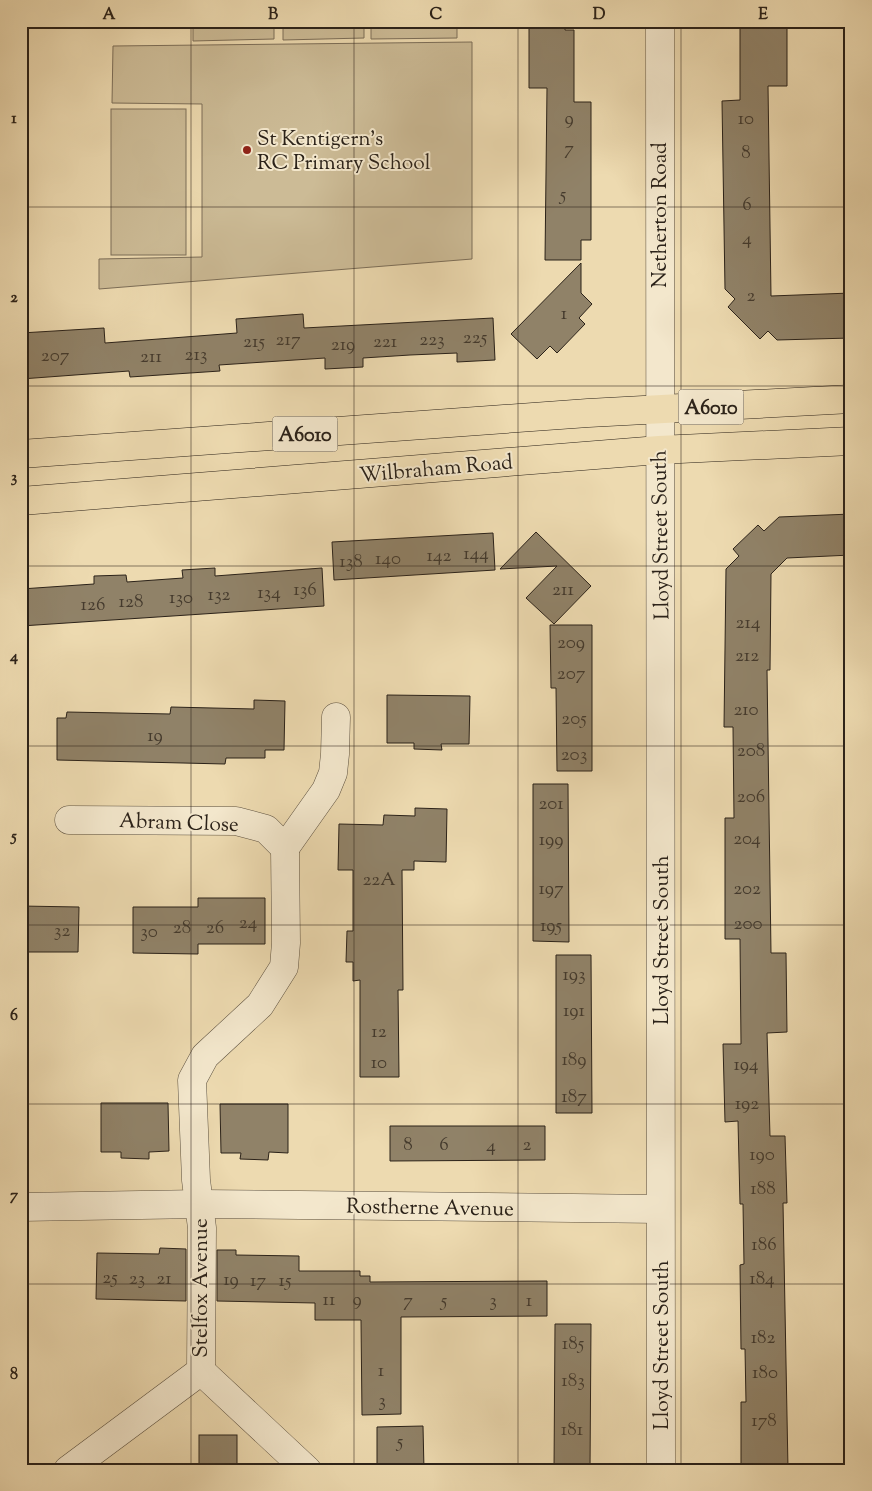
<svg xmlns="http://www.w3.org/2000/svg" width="872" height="1491" viewBox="0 0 872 1491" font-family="'Sorts Mill Goudy',serif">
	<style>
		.green { fill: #ccbb96; stroke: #7c6e58 }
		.building { fill: #908268; stroke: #2b2219 }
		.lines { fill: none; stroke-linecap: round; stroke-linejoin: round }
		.minor-casing { stroke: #5c503f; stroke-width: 29 }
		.highway-casing { stroke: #2b2219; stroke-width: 29 }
		.minor { stroke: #f3e7cc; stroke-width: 28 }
		.highway { stroke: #eddab0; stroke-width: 28 }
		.grid { fill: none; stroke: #2b2219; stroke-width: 1; stroke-opacity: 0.55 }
		.poi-dot { fill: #8f2418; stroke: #f3e7cc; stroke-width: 2 }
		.labels { text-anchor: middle; stroke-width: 4; stroke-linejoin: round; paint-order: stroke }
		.number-label { font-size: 19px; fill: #443a2d }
		.shield { fill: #f3e7cc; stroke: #675d4f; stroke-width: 1 }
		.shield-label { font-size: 20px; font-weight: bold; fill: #2b2219 }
		.poi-label { font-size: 21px; fill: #2b2219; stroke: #f3e7cc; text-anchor: start }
		.street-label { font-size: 21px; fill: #2b2219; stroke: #f3e7cc }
		.neatline { fill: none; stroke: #2b2219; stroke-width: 2 }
		.grid-label { font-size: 16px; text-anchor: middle; font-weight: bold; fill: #2b2219 }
	</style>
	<rect width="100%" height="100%" fill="#eddab0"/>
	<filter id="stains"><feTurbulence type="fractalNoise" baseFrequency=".004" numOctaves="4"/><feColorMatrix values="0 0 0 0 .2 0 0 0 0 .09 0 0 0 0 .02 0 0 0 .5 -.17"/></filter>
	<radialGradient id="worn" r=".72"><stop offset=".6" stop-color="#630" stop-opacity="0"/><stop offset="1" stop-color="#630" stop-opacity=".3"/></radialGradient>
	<g class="green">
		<polygon points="193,21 274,21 274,39 193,41"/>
		<polygon points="283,21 364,21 364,38 283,40"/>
		<polygon points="371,21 457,21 457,38 371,39"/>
		<polygon points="472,42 472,259 99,289 99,259 202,257 202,104 112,103 113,46"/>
		<rect x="111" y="109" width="75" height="146"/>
	</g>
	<g class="building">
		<polygon points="529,21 565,21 565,30 574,30 574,102 591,102 591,240 581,240 581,260 545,260 547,88 529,88"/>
		<polygon points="750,21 787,21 787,86 768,86 771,296 851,293 851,338 777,340 768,331 760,339 728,307 735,299 725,289 722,101 740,100 740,27 750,27"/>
		<polygon points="581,263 581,293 592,304 579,318 585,324 557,353 550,346 537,359 511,334"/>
		<polygon points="303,314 304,328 493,318 495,360 457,362 457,353 410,355 363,358 363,367 325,369 325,358 219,365 220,371 130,377 129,371 21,379 21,333 104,328 105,343 172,338 237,333 236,319"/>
		<polygon points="851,514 851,555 787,558 771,574 770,670 767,670 771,953 786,953 787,1032 767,1033 770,1136 785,1136 787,1203 783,1203 788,1469 741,1469 741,1402 746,1402 745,1349 741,1349 740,1265 744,1264 743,1204 740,1204 738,1121 725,1122 723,1044 741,1044 740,939 725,939 725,818 734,818 733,727 724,727 726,569 739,556 733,549 758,525 764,531 779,517"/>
		<polygon points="536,532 591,586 554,624 526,598 557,566 500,569"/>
		<polygon points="493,533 495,570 334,580 332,542"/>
		<polygon points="215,568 215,576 322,568 324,606 21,626 21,589 94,584 94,576 126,575 127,582 183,578 182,570"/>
		<polygon points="550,625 592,625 592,771 557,771 556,688 551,688"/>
		<polygon points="387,695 470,696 469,744 441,744 442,750 414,749 414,743 387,743"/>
		<polygon points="254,700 285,701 284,750 265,750 265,758 226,758 225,764 57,760 57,718 66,718 67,712 170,714 171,707 254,709"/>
		<polygon points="533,784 568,784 569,942 533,941"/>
		<polygon points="415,808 447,809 446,862 414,861 414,870 402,870 403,990 398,990 399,1077 360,1077 360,980 353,981 353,962 346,962 347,931 353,931 353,870 338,870 339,824 383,825 384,815 415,816"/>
		<polygon points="198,898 265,898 265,944 198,944 198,954 133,953 133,907 198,907"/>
		<polygon points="21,906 79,907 78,952 21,952"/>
		<polygon points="556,955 591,955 592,1113 556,1113"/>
		<polygon points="101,1103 168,1103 169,1151 149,1152 149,1159 121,1158 121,1152 101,1152"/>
		<polygon points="220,1104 288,1104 288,1153 269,1152 268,1160 240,1159 241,1153 221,1153"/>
		<polygon points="390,1126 545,1126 545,1160 390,1161"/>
		<polygon points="160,1248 186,1249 186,1301 96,1299 97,1253 159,1254"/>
		<polygon points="217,1250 236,1250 236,1255 299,1256 299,1271 360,1271 360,1276 370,1276 370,1282 547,1281 547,1316 401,1317 401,1414 362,1415 361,1320 315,1320 315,1303 217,1301"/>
		<polygon points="555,1324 591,1324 590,1470 554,1470"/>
		<polygon points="423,1426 424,1470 377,1470 377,1427"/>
		<rect x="199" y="1435" width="38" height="35"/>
	</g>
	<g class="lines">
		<defs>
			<g id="minor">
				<polyline points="660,21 661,1470"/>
				<polyline points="69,820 236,821 266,829 285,848 326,790 333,773 335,754 336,717"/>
				<polyline points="21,1207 200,1204 660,1209"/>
				<polyline points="201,1371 307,1470"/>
				<polyline points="68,1470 201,1371 202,1228 196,1180 192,1080 205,1056 260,1005 284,967 286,943 285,848"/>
			</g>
			<g id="highway">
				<polyline points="21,454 588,413 851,399"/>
				<polyline points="21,501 659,450 851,441"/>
			</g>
		</defs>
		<use href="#minor" class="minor-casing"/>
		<use href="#highway" class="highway-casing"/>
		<use href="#minor" class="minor"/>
		<use href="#highway" class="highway"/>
	</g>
	<path class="grid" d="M 191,21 L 191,1470M 354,21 L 354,1470M 518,21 L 518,1470M 681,21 L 681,1470M 21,207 L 851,207M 21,386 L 851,386M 21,566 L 851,566M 21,746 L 851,746M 21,925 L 851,925M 21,1104 L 851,1104M 21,1284 L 851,1284"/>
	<circle class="poi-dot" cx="247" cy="150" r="5"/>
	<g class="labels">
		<g class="number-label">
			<text x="569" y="124">9</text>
			<text x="746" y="124">10</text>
			<text x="569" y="154">7</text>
			<text x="746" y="158">8</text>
			<text x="563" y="200">5</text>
			<text x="747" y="210">6</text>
			<text x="747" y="244">4</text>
			<text x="751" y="301">2</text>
			<text x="564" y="319">1</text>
			<text x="475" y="343">225</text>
			<text x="288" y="345">217</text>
			<text x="432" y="345">223</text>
			<text x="254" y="347">215</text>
			<text x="385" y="347">221</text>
			<text x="343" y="350">219</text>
			<text x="196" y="360">213</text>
			<text x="55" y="361">207</text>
			<text x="151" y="362">211</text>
			<text x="476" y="559">144</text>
			<text x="439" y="561">142</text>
			<text x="388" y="564">140</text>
			<text x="351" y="567">138</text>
			<text x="305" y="595">136</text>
			<text x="563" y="595">211</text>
			<text x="269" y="598">134</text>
			<text x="219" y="600">132</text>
			<text x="181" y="603">130</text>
			<text x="131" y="607">128</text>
			<text x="93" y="610">126</text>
			<text x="748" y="628">214</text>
			<text x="571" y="648">209</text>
			<text x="747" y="661">212</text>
			<text x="571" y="679">207</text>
			<text x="746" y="715">210</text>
			<text x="574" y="724">205</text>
			<text x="155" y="741">19</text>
			<text x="751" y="756">208</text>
			<text x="574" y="760">203</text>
			<text x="751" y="802">206</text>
			<text x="551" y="809">201</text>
			<text x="747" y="844">204</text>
			<text x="551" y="845">199</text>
			<text x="379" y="885">22A</text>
			<text x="551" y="894">197</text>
			<text x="747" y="894">202</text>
			<text x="248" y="928">24</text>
			<text x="748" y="929">200</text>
			<text x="551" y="931">195</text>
			<text x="182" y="933">28</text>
			<text x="215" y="933">26</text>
			<text x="62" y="936">32</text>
			<text x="149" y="937">30</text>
			<text x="574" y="980">193</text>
			<text x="574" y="1016">191</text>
			<text x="379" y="1037">12</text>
			<text x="574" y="1065">189</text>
			<text x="379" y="1068">10</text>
			<text x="746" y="1070">194</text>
			<text x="574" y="1102">187</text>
			<text x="747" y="1109">192</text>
			<text x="408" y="1150">8</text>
			<text x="444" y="1150">6</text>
			<text x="527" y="1150">2</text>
			<text x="491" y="1151">4</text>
			<text x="762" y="1160">190</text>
			<text x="763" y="1194">188</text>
			<text x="764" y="1250">186</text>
			<text x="110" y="1283">25</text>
			<text x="137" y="1284">23</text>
			<text x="164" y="1284">21</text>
			<text x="762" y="1284">184</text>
			<text x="231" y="1285">19</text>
			<text x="258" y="1286">17</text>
			<text x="285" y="1286">15</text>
			<text x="329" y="1305">11</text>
			<text x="357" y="1305">9</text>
			<text x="408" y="1306">7</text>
			<text x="444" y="1306">5</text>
			<text x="493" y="1306">3</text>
			<text x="529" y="1306">1</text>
			<text x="763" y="1343">182</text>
			<text x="573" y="1349">185</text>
			<text x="381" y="1376">1</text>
			<text x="765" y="1378">180</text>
			<text x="573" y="1386">183</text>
			<text x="382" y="1406">3</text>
			<text x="764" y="1426">178</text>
			<text x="572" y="1435">181</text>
			<text x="400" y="1447">5</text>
		</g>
		<g class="shield">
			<rect x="678.5" y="389.5" width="65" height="35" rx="4"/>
			<rect x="272.5" y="416.5" width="65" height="35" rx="4"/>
		</g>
		<g class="shield-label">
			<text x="711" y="414">A6010</text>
			<text x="305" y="441">A6010</text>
		</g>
		<g class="poi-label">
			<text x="257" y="145">St Kentigern's<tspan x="257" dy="24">RC Primary School</tspan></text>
		</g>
		<g class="street-label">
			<text transform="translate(659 215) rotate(-90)" y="7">Netherton Road</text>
			<text transform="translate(436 468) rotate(-5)" y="7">Wilbraham Road</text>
			<text transform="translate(660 535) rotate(-91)" y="7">Lloyd Street South</text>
			<text transform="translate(179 822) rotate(2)" y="7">Abram Close</text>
			<text transform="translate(661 940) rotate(-90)" y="7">Lloyd Street South</text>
			<text transform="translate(430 1207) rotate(1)" y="7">Rostherne Avenue</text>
			<text transform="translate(200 1288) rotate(-90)" y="7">Stelfox Avenue</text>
			<text transform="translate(661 1345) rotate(-90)" y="7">Lloyd Street South</text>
		</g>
	</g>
	<rect width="872" height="1491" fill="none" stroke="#eddab0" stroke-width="55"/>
	<rect x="28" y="28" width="816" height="1436" class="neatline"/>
	<g class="grid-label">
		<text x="109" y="19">A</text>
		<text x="273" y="19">B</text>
		<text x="436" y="19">C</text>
		<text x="599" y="19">D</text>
		<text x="763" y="19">E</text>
		<text x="14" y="123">1</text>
		<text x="14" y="302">2</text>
		<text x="14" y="482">3</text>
		<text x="14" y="661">4</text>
		<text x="14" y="841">5</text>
		<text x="14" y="1020">6</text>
		<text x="14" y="1200">7</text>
		<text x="14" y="1379">8</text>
	</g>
	<rect width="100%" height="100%" filter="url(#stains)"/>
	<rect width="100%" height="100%" fill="url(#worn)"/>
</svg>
